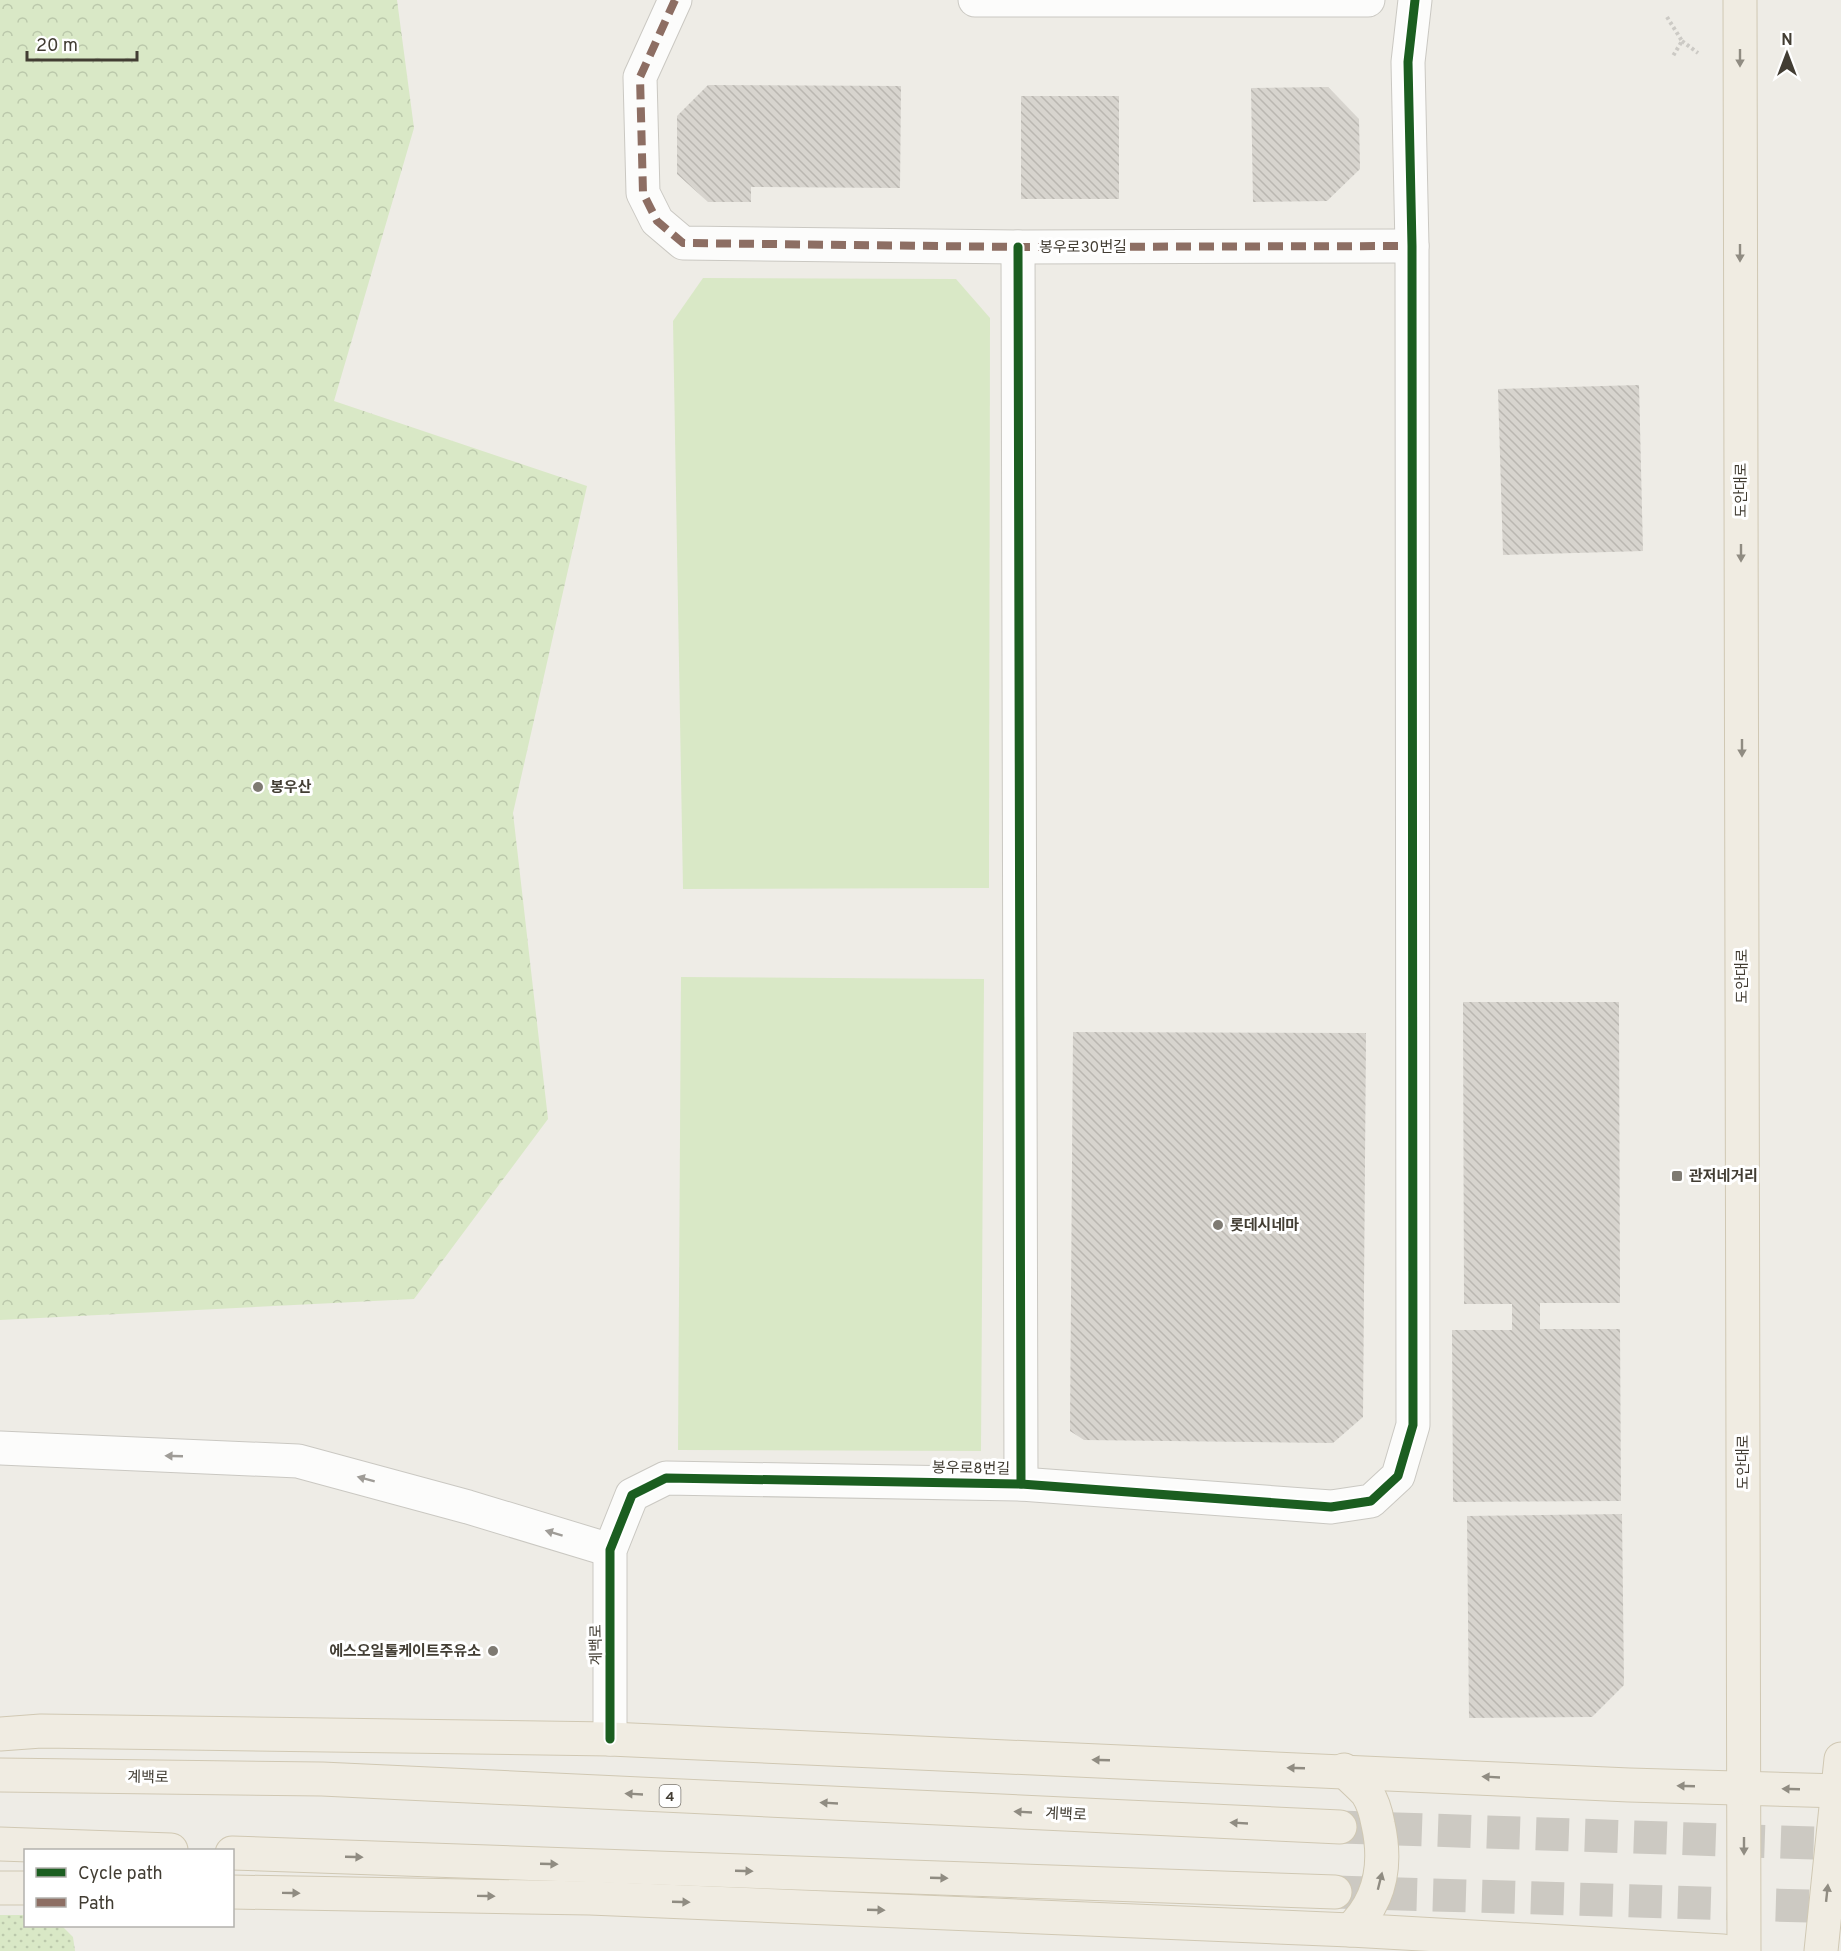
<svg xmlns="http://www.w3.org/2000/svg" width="1841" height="1951" viewBox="0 0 1841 1951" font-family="Overpass,'Noto Sans KR',sans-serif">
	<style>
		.grass { fill: #d9e8c6 }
		.forest { fill: url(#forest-crowns) }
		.park { fill: url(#park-dots) }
		.building { fill: url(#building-back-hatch) }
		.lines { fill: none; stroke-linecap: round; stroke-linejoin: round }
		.major-tunnel { stroke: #ccc9c2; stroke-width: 33; stroke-dasharray: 33 16; stroke-linecap: butt }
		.minor-casing { stroke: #cac8c2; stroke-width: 35 }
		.major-casing { stroke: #d0c8b3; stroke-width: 35 }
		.path { stroke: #cccac5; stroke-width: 4; stroke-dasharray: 3 3; stroke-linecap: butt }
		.minor { stroke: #fcfcfb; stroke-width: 33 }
		.major { stroke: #f0ece2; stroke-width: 33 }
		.quiet { stroke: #8d6e63; stroke-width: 8; stroke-dasharray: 15 8; stroke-linecap: butt }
		.cycleway-casing { stroke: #fff; stroke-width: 13 }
		.cycleway { stroke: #1b5e20; stroke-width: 9 }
		.oneway { fill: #908c82 }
		.oneway2 { fill: #9f9c97 }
		.poi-dot { fill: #7e7a72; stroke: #fff; stroke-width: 2 }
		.labels { text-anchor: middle; stroke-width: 6; stroke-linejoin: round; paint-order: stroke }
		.shield { fill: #fff; stroke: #7b7770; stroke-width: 1.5 }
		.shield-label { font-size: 14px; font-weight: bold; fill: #423d33 }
		.street-label { font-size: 15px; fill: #423d33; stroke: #fff }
		.poi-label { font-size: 15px; font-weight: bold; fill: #423d33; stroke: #fff; text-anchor: start }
	</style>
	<defs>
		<pattern id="forest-crowns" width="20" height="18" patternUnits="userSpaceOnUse" patternTransform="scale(1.5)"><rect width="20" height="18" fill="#d9e8c6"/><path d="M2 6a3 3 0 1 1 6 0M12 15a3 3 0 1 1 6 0" fill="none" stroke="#bbc8ab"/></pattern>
		<pattern id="park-dots" width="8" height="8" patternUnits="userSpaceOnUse" patternTransform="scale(1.5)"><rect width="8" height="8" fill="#d9e8c6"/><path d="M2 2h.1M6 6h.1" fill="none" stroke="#bbc8ab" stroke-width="1.8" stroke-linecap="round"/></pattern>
		<pattern id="building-back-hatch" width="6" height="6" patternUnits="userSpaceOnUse" patternTransform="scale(1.5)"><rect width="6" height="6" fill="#d7d4ce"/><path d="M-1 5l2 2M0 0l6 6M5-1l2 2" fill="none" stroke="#bab7b1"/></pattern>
	</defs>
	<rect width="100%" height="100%" fill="#eeece6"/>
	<g class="grass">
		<polygon points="703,278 956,279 990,318 989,888 683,889 673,321"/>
		<polygon points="681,977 984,979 981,1451 678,1450"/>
	</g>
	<polygon class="forest" points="0,0 397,0 414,128 334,401 587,486 513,813 548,1119 414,1299 0,1320"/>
	<polygon class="park" points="0,1915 25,1915 26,1926 62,1926 73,1937 75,1951 0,1951"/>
	<g class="building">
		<polygon points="708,85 901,86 900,188 751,187 751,202 708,202 677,174 677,116"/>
		<polygon points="1328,87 1359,119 1360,169 1327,201 1253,202 1251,88"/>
		<rect x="1021" y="96" width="98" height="103"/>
		<polygon points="1639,385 1643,551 1503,555 1498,389"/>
		<polygon points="1463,1002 1619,1002 1620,1303 1540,1303 1540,1329 1620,1329 1621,1501 1453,1502 1452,1330 1512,1330 1512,1304 1464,1304"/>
		<polygon points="1073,1032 1366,1033 1363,1417 1333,1443 1084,1440 1070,1431"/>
		<polygon points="1622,1514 1624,1685 1592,1717 1469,1718 1467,1516"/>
	</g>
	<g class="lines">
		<g class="major-tunnel">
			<polyline points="1340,1827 1841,1844"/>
			<polyline points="1335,1892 1841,1907"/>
		</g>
		<defs>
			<g id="minor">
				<polyline points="675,0 640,77 643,193 657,221 683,243 1018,247 1412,246"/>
				<polyline points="975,0 1368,0"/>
				<polyline points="1018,247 1021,1484"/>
				<polyline points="0,1448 298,1461 468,1507 610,1550"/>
				<polyline points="610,1739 610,1550 632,1495 666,1478 1021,1484 1331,1507 1371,1501 1398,1476 1413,1425 1412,246 1408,62 1415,0"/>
			</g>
			<g id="major">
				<polyline points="1740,0 1744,1951"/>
				<polyline points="0,1734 41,1731 610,1739 1629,1785 1841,1791"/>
				<path d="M 1344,1770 C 1351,1778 1360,1785 1367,1793 C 1373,1802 1376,1813 1378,1824 C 1387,1864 1381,1901 1350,1930"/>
				<polyline points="0,1775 322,1779 1340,1827"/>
				<polyline points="0,1844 171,1850"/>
				<polyline points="232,1853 1335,1892"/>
				<polyline points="0,1888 26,1888"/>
				<polyline points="232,1892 590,1898 1350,1930 1723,1951"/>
				<polyline points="1821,1951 1841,1759"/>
			</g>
		</defs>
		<use href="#minor" class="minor-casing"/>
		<use href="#major" class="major-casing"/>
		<g class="path">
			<polyline points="1667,17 1682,41 1673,56"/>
			<polyline points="1682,41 1698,53"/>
		</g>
		<use href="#minor" class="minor"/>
		<use href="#major" class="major"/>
		<polyline class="quiet" points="675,0 640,77 643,193 657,221 683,243 1018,247 1412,246"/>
		<defs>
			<g id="cycleway">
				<polyline points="1018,247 1021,1484"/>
				<polyline points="610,1739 610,1550 632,1495 666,1478 1021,1484 1331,1507 1371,1501 1398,1476 1413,1425 1412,246 1408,62 1415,0"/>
			</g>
		</defs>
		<use href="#cycleway" class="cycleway-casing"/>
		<use href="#cycleway" class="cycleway"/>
	</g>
	<defs><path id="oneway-solid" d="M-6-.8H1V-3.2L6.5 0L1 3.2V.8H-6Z" transform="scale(1.5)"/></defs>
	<g class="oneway">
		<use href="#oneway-solid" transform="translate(1740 58) rotate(90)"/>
		<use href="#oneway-solid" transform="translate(1740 253) rotate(90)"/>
		<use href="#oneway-solid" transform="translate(1741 553) rotate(90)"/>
		<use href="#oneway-solid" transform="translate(1742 748) rotate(90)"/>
		<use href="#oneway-solid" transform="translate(1101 1760) rotate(-178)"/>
		<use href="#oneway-solid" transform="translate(1296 1768) rotate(-178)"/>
		<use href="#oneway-solid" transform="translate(1491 1777) rotate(-177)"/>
		<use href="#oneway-solid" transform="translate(1686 1786) rotate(-178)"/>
		<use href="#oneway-solid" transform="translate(1791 1789) rotate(-178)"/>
		<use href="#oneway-solid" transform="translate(634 1794) rotate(-177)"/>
		<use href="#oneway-solid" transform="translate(829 1803) rotate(-177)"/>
		<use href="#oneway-solid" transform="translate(1023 1812) rotate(-177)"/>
		<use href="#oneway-solid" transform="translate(1239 1823) rotate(-177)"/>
		<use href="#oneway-solid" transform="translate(1744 1846) rotate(90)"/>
		<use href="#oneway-solid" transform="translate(354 1857) rotate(2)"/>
		<use href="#oneway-solid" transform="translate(549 1864) rotate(2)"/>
		<use href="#oneway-solid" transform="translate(744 1871) rotate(2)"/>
		<use href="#oneway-solid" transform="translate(939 1878) rotate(2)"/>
		<use href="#oneway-solid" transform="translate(1380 1881) rotate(-76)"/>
		<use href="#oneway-solid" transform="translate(291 1893) rotate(1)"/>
		<use href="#oneway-solid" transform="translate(1827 1893) rotate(-84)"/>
		<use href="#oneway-solid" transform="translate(486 1896) rotate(1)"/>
		<use href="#oneway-solid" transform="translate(681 1902) rotate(2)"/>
		<use href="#oneway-solid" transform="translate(876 1910) rotate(2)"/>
	</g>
	<g class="oneway2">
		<use href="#oneway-solid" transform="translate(174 1456) rotate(-178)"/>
		<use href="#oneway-solid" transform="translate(366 1479) rotate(-165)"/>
		<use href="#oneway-solid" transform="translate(554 1533) rotate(-163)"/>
	</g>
	<g class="poi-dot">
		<circle cx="258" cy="787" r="6"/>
		<rect x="1671" y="1170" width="12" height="12" rx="3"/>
		<circle cx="1218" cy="1225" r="6"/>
		<circle cx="493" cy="1651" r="6"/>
	</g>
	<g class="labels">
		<rect class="shield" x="659.5" y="1785" width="21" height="22" rx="4.5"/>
		<g class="shield-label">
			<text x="670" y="1801">4</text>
		</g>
		<g class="street-label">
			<text x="1083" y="252">봉우로30번길</text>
			<text transform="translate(1741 490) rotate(-90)" y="5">도안대로</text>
			<text transform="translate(1742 976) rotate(-90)" y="5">도안대로</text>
			<text transform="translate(1743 1462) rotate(-90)" y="5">도안대로</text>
			<text transform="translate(971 1468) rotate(1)" y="5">봉우로8번길</text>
			<text transform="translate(596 1645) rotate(-91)" y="5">계백로</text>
			<text transform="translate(148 1777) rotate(1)" y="5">계백로</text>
			<text transform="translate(1066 1814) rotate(3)" y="5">계백로</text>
		</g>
		<g class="poi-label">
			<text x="270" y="792">봉우산</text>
			<text x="1689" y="1181">관저네거리</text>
			<text x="1230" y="1230">롯데시네마</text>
			<text x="481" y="1656" text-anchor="end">에스오일톨케이트주유소</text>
		</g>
	</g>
	<rect x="24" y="1849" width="210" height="78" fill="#ffffff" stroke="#b3b1ad" stroke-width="1.5"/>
	<rect x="36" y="1868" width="30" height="9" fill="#1b5e20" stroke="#b3b1ad" stroke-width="1.5"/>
	<text x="78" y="1879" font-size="18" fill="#423d33">Cycle path</text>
	<rect x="36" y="1898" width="30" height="9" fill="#8d6e63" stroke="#b3b1ad" stroke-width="1.5"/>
	<text x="78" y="1909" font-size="18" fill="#423d33">Path</text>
	<g transform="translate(1787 54)" stroke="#ffffff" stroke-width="4.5" paint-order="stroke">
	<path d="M0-4.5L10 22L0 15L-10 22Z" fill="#423d33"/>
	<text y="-9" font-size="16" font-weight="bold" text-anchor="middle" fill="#423d33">N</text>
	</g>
	<path d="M27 51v9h110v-9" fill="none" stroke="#423d33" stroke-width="3"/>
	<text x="36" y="51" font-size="18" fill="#423d33" stroke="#ffffff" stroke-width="4.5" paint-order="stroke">20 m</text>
</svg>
